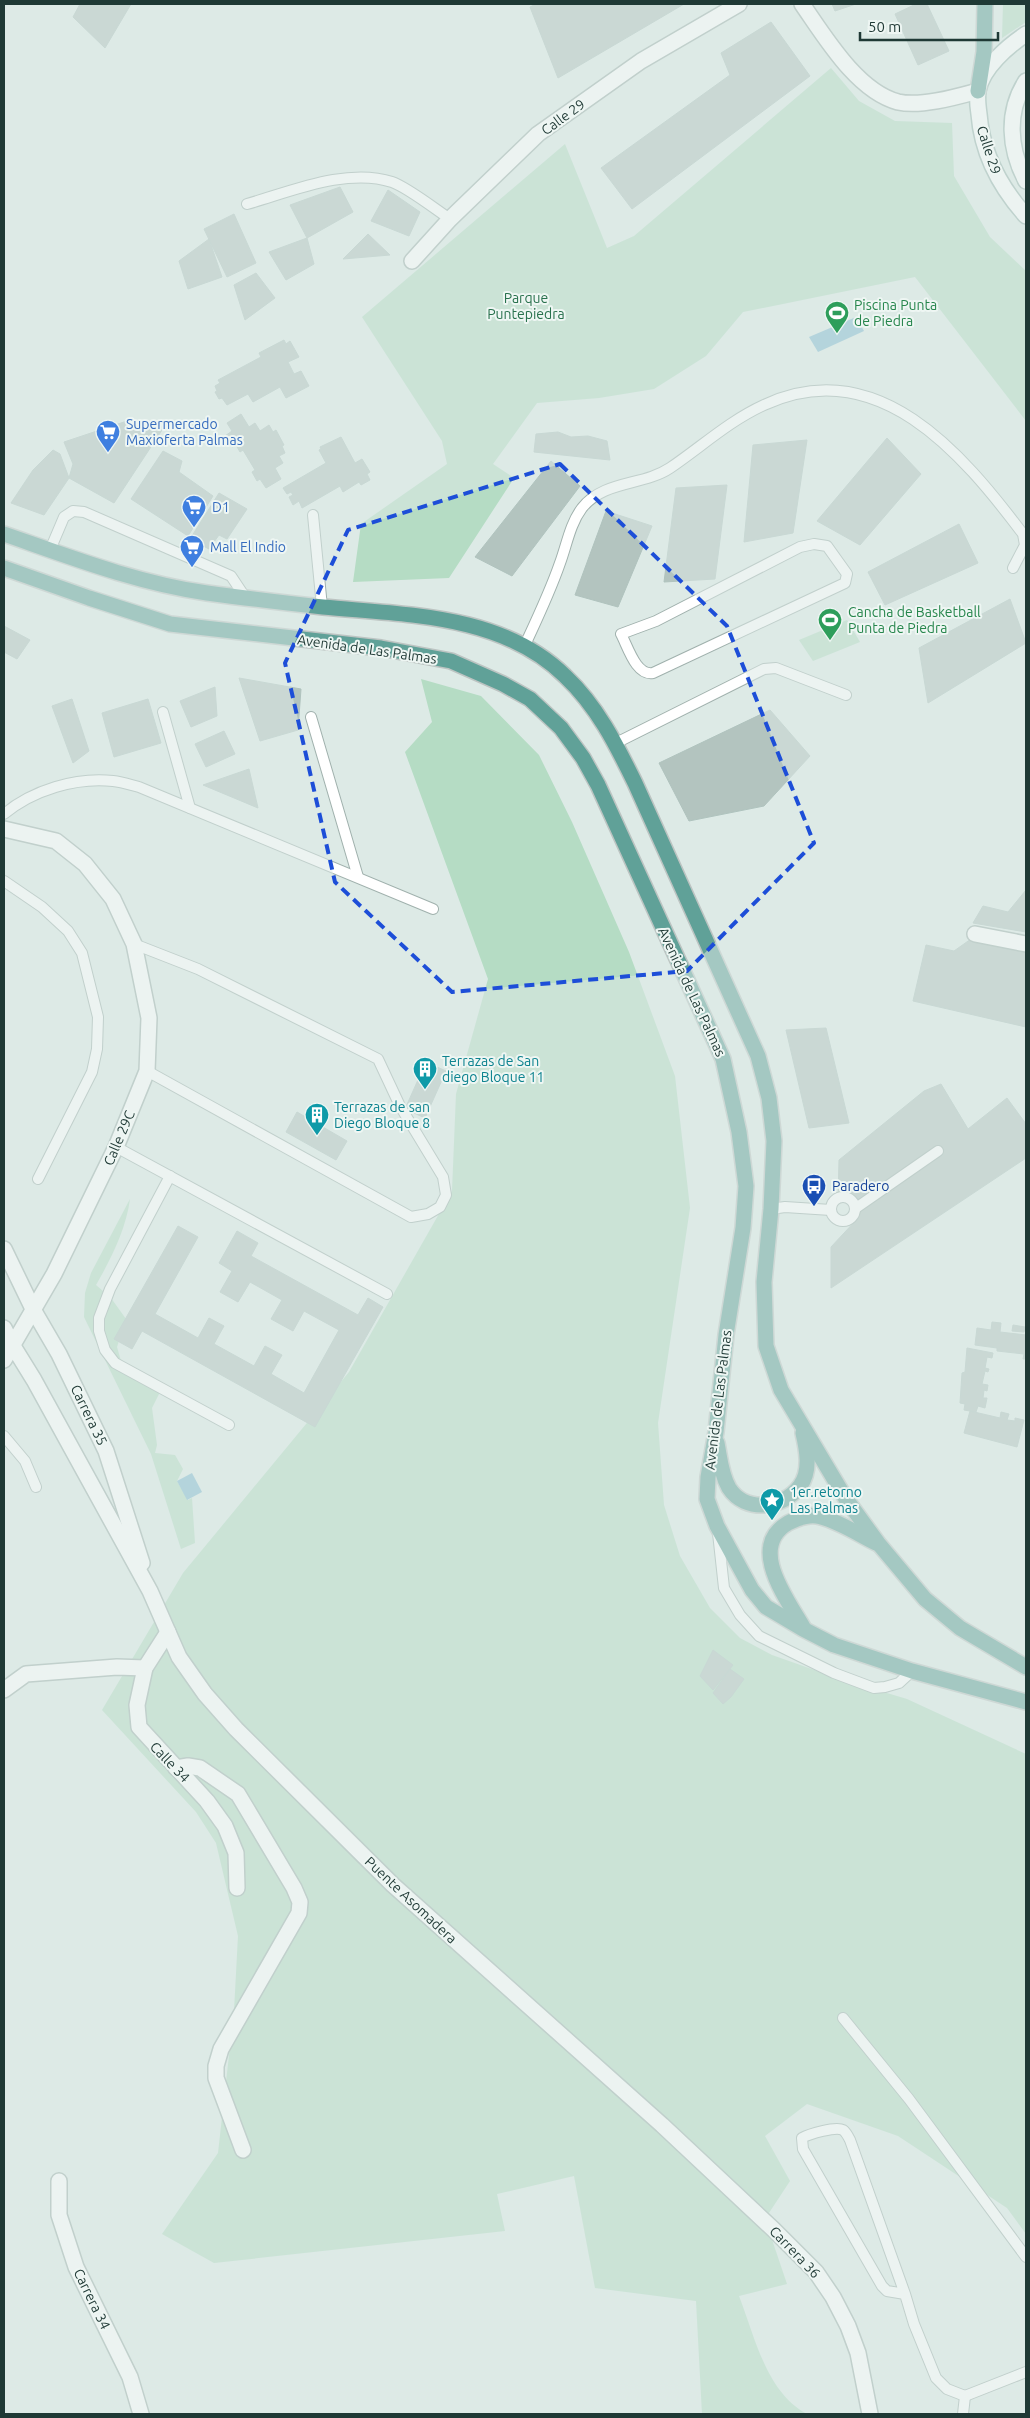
<svg xmlns="http://www.w3.org/2000/svg" width="1030" height="2418" viewBox="0 0 1030 2418" font-family="Ubuntu,sans-serif">
	<style>
		.green { fill: #b5dcc4 }
		.water { fill: #83bbd1 }
		.building { fill: #b3c4bf; stroke: #b0c3be }
		.lines { fill: none; stroke-linecap: round; stroke-linejoin: round }
		.service-casing { stroke: #a0b1ad; stroke-width: 12 }
		.minor-casing { stroke: #a0b1ad; stroke-width: 18 }
		.tertiary-casing { stroke: #a0b1ad; stroke-width: 18 }
		.secondary-casing { stroke: #9cb6b0; stroke-width: 18 }
		.primary-casing { stroke: #bcc4c2; stroke-width: 18 }
		.service { stroke: #fff; stroke-width: 10 }
		.minor { stroke: #fff; stroke-width: 15 }
		.tertiary { stroke: #fff; stroke-width: 15 }
		.secondary { stroke: #fff; stroke-width: 15 }
		.primary { stroke: #60a198; stroke-width: 15 }
		.marked { fill: none; stroke: #1d4ed8; stroke-width: 4; stroke-dasharray: 10 6; stroke-linejoin: round }
		.labels { text-anchor: middle; stroke-width: 4; stroke-linejoin: round; paint-order: stroke }
		.street-label { font-size: 14px; fill: #1f3935; stroke: #eef6f3 }
		.park-label { font-size: 14px; fill: #28714d; stroke: #eef6f3 }
		.leisure-label { font-size: 14px; fill: #27864d; stroke: #eef6f3; text-anchor: start }
		.shop-label { font-size: 14px; fill: #366cbe; stroke: #eef6f3; text-anchor: start }
		.culture-label { font-size: 14px; fill: #0d838f; stroke: #eef6f3; text-anchor: start }
		.transit-label { font-size: 14px; fill: #164399; stroke: #eef6f3; text-anchor: start }
	</style>
	<rect width="100%" height="100%" fill="#ddeae6"/>
	<g class="green">
		<polygon points="1003,4 1026,4 1026,22 1002,38"/>
		<polygon points="831,68 859,101 895,121 952,123 954,176 990,237 1026,271 1026,421 915,277 743,312 706,356 654,389 599,398 537,403 493,464 514,478 449,578 353,582 361,524 447,464 442,441 362,317 565,144 607,248 634,236"/>
		<polygon points="847,620 860,642 813,661 799,640"/>
		<path d="M 421,679 L 481,696 L 539,755 L 572,822 L 629,952 L 675,1076 L 690,1208 L 658,1423 L 664,1505 L 680,1556 L 710,1608 L 740,1638 L 772,1655 L 840,1679 L 907,1699 L 1026,1754 L 1026,2234 L 1007,2208 L 898,2136 L 807,2104 L 765,2136 L 790,2181 L 765,2219 L 787,2284 L 739,2296 C 755,2337 766,2392 807,2414 L 702,2414 L 696,2301 L 595,2288 L 574,2176 L 497,2194 L 505,2231 L 214,2263 L 162,2234 L 218,2153 L 234,2011 L 238,1936 L 216,1843 L 196,1812 L 102,1710 L 183,1573 L 349,1372 L 452,1191 L 456,1094 L 488,979 L 405,752 L 432,722 Z"/>
		<path d="M 130,1199 C 126,1229 111,1259 96,1285 L 111,1298 L 126,1319 L 117,1347 L 123,1368 L 161,1390 L 152,1408 L 157,1445 L 155,1453 L 175,1455 L 183,1469 L 177,1481 L 188,1500 L 192,1498 L 195,1543 L 181,1549 L 151,1454 L 84,1317 L 85,1293 L 91,1273 Z"/>
	</g>
	<g class="water">
		<polygon points="856,317 864,331 818,352 809,337"/>
		<polygon points="192,1473 202,1492 187,1500 177,1481"/>
	</g>
	<g class="building">
		<polygon points="80,4 131,4 105,48 73,17"/>
		<polygon points="536,4 684,4 558,78 530,7"/>
		<polygon points="832,4 856,4 835,11"/>
		<polygon points="916,4 927,4 949,51 918,65 895,14"/>
		<polygon points="771,22 810,76 632,209 601,168 730,75 721,53"/>
		<polygon points="340,187 353,212 307,238 290,205"/>
		<polygon points="388,190 420,212 409,236 371,221"/>
		<polygon points="234,214 256,263 227,277 204,229"/>
		<polygon points="368,234 390,255 343,259"/>
		<polygon points="307,238 314,264 286,280 269,252"/>
		<polygon points="209,239 222,277 188,289 179,261"/>
		<polygon points="256,273 275,298 245,320 234,285"/>
		<polygon points="284,340 286,344 290,341 299,357 288,362 294,374 301,371 309,386 286,398 280,387 253,402 248,394 227,405 222,398 219,399 215,392 217,391 215,386 220,383 218,380 261,357 259,353"/>
		<polygon points="241,414 249,427 255,423 260,431 269,425 273,432 276,430 284,445 282,446 285,453 279,456 283,463 275,468 281,479 266,488 260,479 257,481 252,472 255,470 243,450 240,452 236,445 232,447 225,436 232,431 227,423"/>
		<polygon points="130,420 164,427 114,503 69,478 73,464 64,442"/>
		<polygon points="558,432 571,437 588,436 607,441 610,460 534,452 536,434"/>
		<polygon points="341,437 355,463 362,459 370,472 367,474 370,480 361,485 359,482 343,492 340,486 302,508 299,501 293,505 289,497 293,495 291,492 287,494 283,488 326,463 319,450 321,449 320,447"/>
		<polygon points="887,438 921,474 860,545 817,521"/>
		<polygon points="807,440 793,533 744,542 753,445"/>
		<polygon points="53,450 60,454 69,478 44,515 11,503 33,470"/>
		<polygon points="163,451 182,461 179,472 213,496 188,536 131,499"/>
		<polygon points="551,461 580,486 512,576 475,557"/>
		<polygon points="727,485 715,579 664,582 676,488"/>
		<polygon points="219,493 247,509 227,539 219,535 209,549 190,539"/>
		<polygon points="606,511 652,526 618,607 575,595"/>
		<polygon points="959,524 978,563 885,605 868,572"/>
		<polygon points="1010,599 1026,643 928,703 919,648"/>
		<polygon points="4,626 30,640 17,659 4,652"/>
		<polygon points="239,678 301,689 298,730 260,741"/>
		<polygon points="215,687 217,716 191,727 180,701"/>
		<polygon points="72,699 89,751 73,763 52,706"/>
		<polygon points="148,699 161,743 114,757 102,713"/>
		<polygon points="770,710 810,756 764,806 689,821 659,763"/>
		<polygon points="224,731 235,754 206,767 195,744"/>
		<polygon points="249,769 258,808 203,785"/>
		<polygon points="1026,890 1026,932 973,923 983,906 1008,912"/>
		<polygon points="971,939 1026,951 1026,1027 913,1001 926,945 954,951"/>
		<polygon points="826,1028 849,1123 809,1128 786,1030"/>
		<polygon points="426,1062 446,1071 425,1118 405,1109"/>
		<polygon points="941,1084 968,1129 1007,1098 1026,1124 1026,1158 831,1288 831,1247 858,1218 853,1203 838,1200 839,1160 924,1091"/>
		<polygon points="297,1112 347,1141 336,1160 286,1132"/>
		<polygon points="178,1226 198,1237 155,1314 198,1338 209,1318 224,1326 214,1344 254,1366 265,1346 282,1355 271,1374 304,1393 339,1330 304,1311 293,1331 271,1319 282,1300 250,1282 238,1302 220,1292 232,1271 219,1263 237,1231 258,1243 251,1256 358,1315 368,1298 383,1307 315,1427 142,1331 132,1349 114,1339"/>
		<polygon points="992,1322 1001,1323 1000,1332 1026,1335 1026,1359 1023,1359 1024,1354 997,1351 997,1348 975,1345 977,1328 991,1330"/>
		<polygon points="1013,1325 1025,1327 1024,1332 1012,1331"/>
		<polygon points="967,1348 993,1353 992,1358 987,1357 985,1368 989,1369 988,1372 985,1371 982,1384 988,1385 987,1391 984,1390 983,1398 987,1398 985,1408 978,1406 976,1412 964,1410 965,1404 960,1403 962,1373 965,1372"/>
		<polygon points="970,1411 1000,1418 1001,1412 1009,1414 1007,1420 1015,1421 1015,1418 1024,1420 1017,1447 964,1433"/>
		<polygon points="713,1650 733,1665 713,1690 700,1676"/>
		<polygon points="730,1669 744,1679 731,1697 723,1704 713,1693"/>
	</g>
	<g class="lines">
		<defs>
			<g id="service">
				<path d="M 247,204 C 290,192 347,167 392,182 C 407,187 435,209 450,219"/>
				<polyline points="313,515 322,607"/>
				<path d="M 814,544 L 827,546 L 847,574 L 845,583 L 653,673 C 636,676 628,647 621,634 L 656,621 L 800,547 Z"/>
				<polyline points="50,550 64,517 73,511 84,512 231,576 245,597"/>
				<path d="M 524,647 C 537,619 550,592 560,563 C 567,544 570,524 582,508 C 604,480 643,486 670,468 C 701,447 729,421 764,405 C 877,352 962,453 1023,534 L 1025,545 L 1013,568"/>
				<polyline points="163,712 190,808"/>
				<polyline points="311,717 358,877"/>
				<polyline points="616,743 764,669 776,668 846,695"/>
				<path d="M 4,814 C 33,790 76,777 113,781 C 122,782 131,785 139,787 L 433,909"/>
				<polyline points="4,881 42,907 68,931 82,953 98,1017 97,1049 92,1072 38,1179"/>
				<polyline points="134,944 198,969 378,1059 400,1106 443,1177 446,1195 440,1207 428,1214 411,1217 147,1071"/>
				<polyline points="116,1147 387,1294"/>
				<polyline points="170,1176 110,1289 99,1318 99,1331 105,1350 115,1363 229,1425"/>
				<circle cx="843" cy="1209" r="12"/>
				<polyline points="856,1208 938,1151"/>
				<polyline points="771,1209 785,1207 831,1210"/>
				<polyline points="4,1436 25,1461 36,1487"/>
				<polyline points="718,1533 724,1588 740,1615 759,1636 834,1673 874,1688 885,1687 899,1683 912,1671"/>
				<polyline points="843,2018 909,2099 1026,2257"/>
				<path d="M 905,2294 L 887,2291 L 882,2286 L 803,2149 L 802,2138 C 809,2134 836,2126 843,2130 C 846,2132 848,2136 850,2140 L 905,2294 L 914,2324 L 936,2378 L 947,2389 L 965,2396 L 963,2414"/>
				<polyline points="965,2396 1026,2372"/>
			</g>
			<g id="minor">
				<path d="M 802,4 C 825,37 857,91 898,102 C 921,107 956,97 978,91"/>
				<polyline points="412,261 450,219 538,134 641,61 739,4"/>
				<polyline points="975,934 1026,944"/>
				<polyline points="4,1249 34,1311"/>
				<polyline points="4,1328 13,1346"/>
				<polyline points="168,1632 145,1668 137,1705 139,1727 207,1801 225,1826 236,1853 237,1888"/>
				<polyline points="4,1690 26,1674 117,1667 145,1668"/>
				<polyline points="176,1768 188,1766 200,1768 238,1794 294,1888 300,1902 299,1913 221,2049 216,2066 216,2078 243,2150"/>
				<polyline points="59,2181 59,2215 76,2267 130,2377 141,2414"/>
			</g>
			<g id="tertiary">
				<polyline points="4,829 56,841 85,864 113,899 134,944 149,1018 147,1071 116,1147 54,1274 4,1360"/>
				<polyline points="34,1311 59,1354 106,1451 142,1563"/>
				<polyline points="13,1346 34,1380 150,1591 179,1657 205,1694 236,1729 393,1885 662,2125 774,2230 816,2272 833,2297 848,2326 858,2353 870,2414"/>
			</g>
			<g id="secondary">
				<path d="M 1026,34 C 1008,46 982,68 978,91 C 977,98 978,107 979,114 C 982,154 1000,187 1026,216"/>
				<path d="M 1026,81 C 1006,112 1009,149 1026,181"/>
			</g>
			<g id="primary">
				<polyline points="978,91 984,52 985,4"/>
				<path d="M 4,534 C 70,557 137,583 207,593 C 245,598 284,603 323,607 C 406,615 502,614 565,676 C 597,706 616,744 635,783 L 758,1056 L 769,1098 L 774,1141 L 771,1209 L 764,1282 L 766,1346 L 781,1390 L 846,1499 L 878,1543 L 925,1599 L 960,1628 L 1026,1667"/>
				<polyline points="4,568 89,598 170,624 381,648 451,661 503,684 530,699 561,728 583,758 598,785 723,1059 739,1132 746,1186 743,1228 726,1335 716,1432 708,1477 707,1499 717,1526 752,1590 766,1607 803,1629 834,1645 912,1671 1026,1702"/>
				<path d="M 717,1443 C 720,1458 721,1474 729,1488 C 745,1513 783,1509 800,1486 C 811,1471 807,1450 803,1433"/>
				<path d="M 803,1627 C 787,1599 747,1547 788,1523 C 798,1518 810,1513 821,1517 C 840,1522 858,1534 876,1543"/>
			</g>
		</defs>
		<use href="#service" class="service-casing"/>
		<use href="#minor" class="minor-casing"/>
		<use href="#tertiary" class="tertiary-casing"/>
		<use href="#secondary" class="secondary-casing"/>
		<use href="#primary" class="primary-casing"/>
		<use href="#service" class="service"/>
		<use href="#minor" class="minor"/>
		<use href="#tertiary" class="tertiary"/>
		<use href="#secondary" class="secondary"/>
		<use href="#primary" class="primary"/>
	</g>
	<path d="M0 0H1030V2418H0ZM 560,464 L 727,626 L 814,843 L 687,971 L 452,992 L 335,882 L 285,663 L 348,530 Z" fill="#ddeae6" fill-opacity=".55" fill-rule="evenodd"/>
	<path class="marked" d="M 560,464 L 727,626 L 814,843 L 687,971 L 452,992 L 335,882 L 285,663 L 348,530 Z"/>
	<defs>
		<symbol id="stadium-pin" viewBox="-11 -11 22 30"><path d="M0 17L-7.5 6A9.5 9.5 0 1 1 7.5 6Z" fill="#2e9e5b" stroke="#eef6f3"/><path d="M0-5a6.5 5 0 1 0 0 10a6.5 5 0 1 0 0-10ZM-3.5-1.8h7v3.6h-7Z" fill="#fff"/></symbol>
		<symbol id="supermarket-pin" viewBox="-11 -11 22 30"><path d="M0 17L-7.5 6A9.5 9.5 0 1 1 7.5 6Z" fill="#3f7fe0" stroke="#eef6f3"/><path d="M-6-5.5h2.5l.6 2H6L4.5 2H-2.5L-4.4-4H-6ZM-1.5 3.2a1.3 1.3 0 1 0 .1 0ZM3 3.2a1.3 1.3 0 1 0 .1 0Z" fill="#fff"/></symbol>
		<symbol id="building-pin" viewBox="-11 -11 22 30"><path d="M0 17L-7.5 6A9.5 9.5 0 1 1 7.5 6Z" fill="#0f9aa8" stroke="#eef6f3"/><path d="M-4-6H4V6H1V3H-1V6H-4ZM-2.5-4.3h1.7v1.8h-1.7ZM.8-4.3h1.7v1.8H.8ZM-2.5-1h1.7V.8h-1.7ZM.8-1h1.7V.8H.8Z" fill="#fff"/></symbol>
		<symbol id="bus-pin" viewBox="-11 -11 22 30"><path d="M0 17L-7.5 6A9.5 9.5 0 1 1 7.5 6Z" fill="#1a4fb4" stroke="#eef6f3"/><path d="M-5-6H5V4H4V6H2V4H-2V6H-4V4H-5ZM-3.5-4V0h7V-4ZM-3.5 1.2v1.5H-2V1.2ZM2 1.2v1.5H3.5V1.2Z" fill="#fff"/></symbol>
		<symbol id="sight-pin" viewBox="-11 -11 22 30"><path d="M0 17L-7.5 6A9.5 9.5 0 1 1 7.5 6Z" fill="#0f9aa8" stroke="#eef6f3"/><path d="M0-6L1.8-2.2L6-1.7L2.9 1.2L3.7 5.4L0 3.3L-3.7 5.4L-2.9 1.2L-6-1.7L-1.8-2.2Z" fill="#fff"/></symbol>
	</defs>
	<g fill-rule="evenodd">
		<use href="#stadium-pin" x="823" y="299" width="28" height="38"/>
		<use href="#supermarket-pin" x="94" y="418" width="28" height="38"/>
		<use href="#supermarket-pin" x="180" y="493" width="28" height="38"/>
		<use href="#supermarket-pin" x="178" y="533" width="28" height="38"/>
		<use href="#stadium-pin" x="816" y="606" width="28" height="38"/>
		<use href="#building-pin" x="411" y="1055" width="28" height="38"/>
		<use href="#building-pin" x="303" y="1101" width="28" height="38"/>
		<use href="#bus-pin" x="800" y="1172" width="28" height="38"/>
		<use href="#sight-pin" x="758" y="1486" width="28" height="38"/>
	</g>
	<g class="labels">
		<g class="street-label">
			<text transform="translate(563 117) rotate(-36)" y="5">Calle 29</text>
			<text transform="translate(989 150) rotate(72)" y="5">Calle 29</text>
			<text transform="translate(367 649) rotate(8)" y="5">Avenida de Las Palmas</text>
			<text transform="translate(692 992) rotate(65)" y="5">Avenida de Las Palmas</text>
			<text transform="translate(119 1138) rotate(-67)" y="5">Calle 29C</text>
			<text transform="translate(718 1400) rotate(-83)" y="5">Avenida de Las Palmas</text>
			<text transform="translate(89 1415) rotate(64)" y="5">Carrera 35</text>
			<text transform="translate(170 1762) rotate(46)" y="5">Calle 34</text>
			<text transform="translate(411 1900) rotate(43)" y="5">Puente Asomadera</text>
			<text transform="translate(795 2252) rotate(46)" y="5">Carrera 36</text>
			<text transform="translate(92 2299) rotate(64)" y="5">Carrera 34</text>
		</g>
		<g class="park-label">
			<text x="526" y="303">Parque<tspan x="526" dy="16">Puntepiedra</tspan></text>
		</g>
		<g class="leisure-label">
			<text x="854" y="310">Piscina Punta<tspan x="854" dy="16">de Piedra</tspan></text>
			<text x="848" y="617">Cancha de Basketball<tspan x="848" dy="16">Punta de Piedra</tspan></text>
		</g>
		<g class="shop-label">
			<text x="126" y="429">Supermercado<tspan x="126" dy="16">Maxioferta Palmas</tspan></text>
			<text x="212" y="512">D1</text>
			<text x="210" y="552">Mall El Indio</text>
		</g>
		<g class="culture-label">
			<text x="442" y="1066">Terrazas de San<tspan x="442" dy="16">diego Bloque 11</tspan></text>
			<text x="334" y="1112">Terrazas de san<tspan x="334" dy="16">Diego Bloque 8</tspan></text>
			<text x="790" y="1497">1er.retorno<tspan x="790" dy="16">Las Palmas</tspan></text>
		</g>
		<g class="transit-label">
			<text x="832" y="1191">Paradero</text>
		</g>
	</g>
	<rect width="1030" height="2418" fill="none" stroke="#1f3935" stroke-width="10"/>
	<path d="M860 32v8h138v-8" fill="none" stroke="#1f3935" stroke-width="2.5"/>
	<text x="868" y="32" font-size="15" fill="#1f3935" stroke="#eef6f3" stroke-width="4" paint-order="stroke">50 m</text>
</svg>
